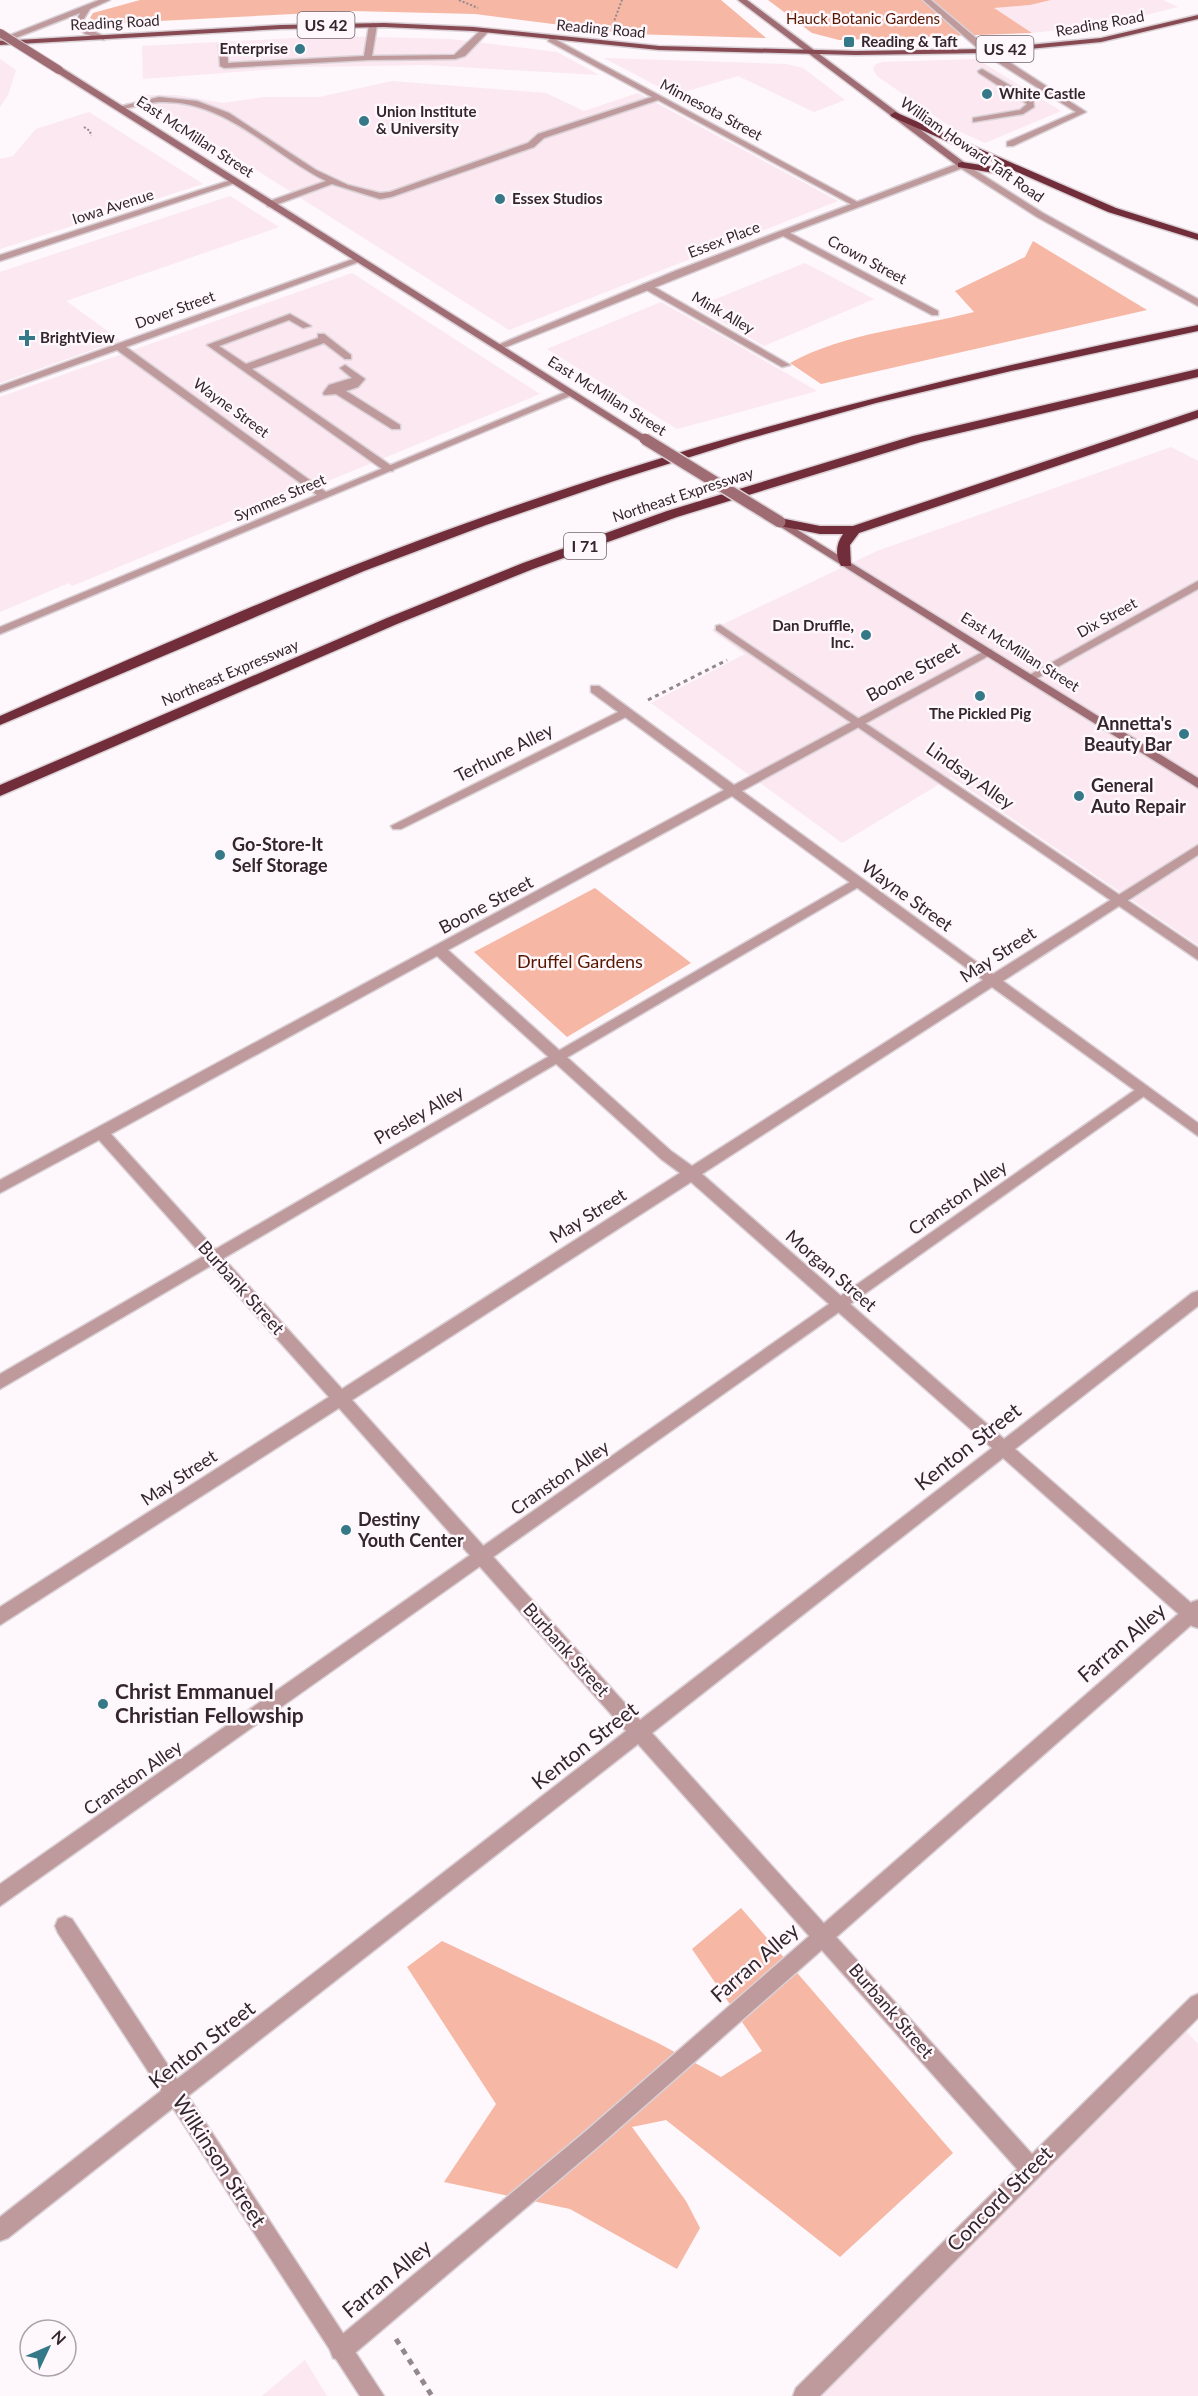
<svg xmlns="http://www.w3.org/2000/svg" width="1198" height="2396" viewBox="0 0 1198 2396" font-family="Lato,sans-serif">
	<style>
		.built { fill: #fbe8f1 }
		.green { fill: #f6b7a5 }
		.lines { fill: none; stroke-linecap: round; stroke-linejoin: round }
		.service-casing { stroke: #dad1d6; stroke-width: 3 }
		.minor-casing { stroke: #dad1d6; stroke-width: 3 }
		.tertiary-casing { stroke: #dad1d6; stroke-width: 3 }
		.secondary-casing { stroke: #dad1d6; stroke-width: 3 }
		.primary-casing { stroke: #dad1d6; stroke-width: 3 }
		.motorway-casing { stroke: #dad1d6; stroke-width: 3 }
		.path-far2 { stroke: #93888e; stroke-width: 2; stroke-dasharray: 2 2; stroke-linecap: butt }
		.path-far1 { stroke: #93888e; stroke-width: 3; stroke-dasharray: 4 4; stroke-linecap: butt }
		.path { stroke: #93888e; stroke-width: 5; stroke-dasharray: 6 6; stroke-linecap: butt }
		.service { fill: #be9a9d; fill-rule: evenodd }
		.minor { fill: #be9a9d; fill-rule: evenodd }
		.tertiary { fill: #be9a9d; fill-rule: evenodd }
		.secondary { fill: #9e6c72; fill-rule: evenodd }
		.primary { fill: #874a53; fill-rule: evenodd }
		.motorway { fill: #712d39; fill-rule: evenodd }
		.secondary-bridge-far1-casing { stroke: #dad1d6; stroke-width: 10; stroke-linecap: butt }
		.secondary-bridge-casing { stroke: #dad1d6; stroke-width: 14; stroke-linecap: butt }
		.secondary-bridge-far1 { stroke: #9e6c72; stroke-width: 8 }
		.secondary-bridge { stroke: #9e6c72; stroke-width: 11 }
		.poi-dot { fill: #357989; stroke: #fef7fb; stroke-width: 2 }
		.labels { text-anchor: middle; stroke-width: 5; stroke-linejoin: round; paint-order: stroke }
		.far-park-label { font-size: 15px; fill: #581701; stroke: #fef7fb }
		.far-street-label { font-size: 15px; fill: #34262d; stroke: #fef7fb }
		.far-poi-label { font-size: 15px; font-weight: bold; fill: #34262d; stroke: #fef7fb; text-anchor: start }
		.shield { fill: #fef7fb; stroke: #71656b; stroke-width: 1.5 }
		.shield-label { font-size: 16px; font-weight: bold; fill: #34262d }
		.street-label { font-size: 18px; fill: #34262d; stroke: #fef7fb }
		.poi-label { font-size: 18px; font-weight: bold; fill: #34262d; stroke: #fef7fb; text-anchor: start }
		.park-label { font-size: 18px; fill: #581701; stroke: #fef7fb }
		.near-street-label { font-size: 21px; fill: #34262d; stroke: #fef7fb }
		.near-poi-label { font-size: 21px; font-weight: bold; fill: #34262d; stroke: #fef7fb; text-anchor: start }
	</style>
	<rect width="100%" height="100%" fill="#fef7fb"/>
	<g class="built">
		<polygon points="1051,0 1163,0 1178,7 1110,24 1032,33 993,8 1030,5"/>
		<polygon points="333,36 451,39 557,52 599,75 425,65 301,67 143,79 142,46"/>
		<polygon points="604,58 786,64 803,68 845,100 814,112 738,76 674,95"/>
		<polygon points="0,59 16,70 8,95 0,107"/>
		<polygon points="977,59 1061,111 985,143 952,128 877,76 873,69 876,64 883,62"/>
		<polygon points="392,81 546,93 584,111 638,93 838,201 509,330 138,95 177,95 223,103 264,97 320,97"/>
		<polygon points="89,112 203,184 0,249 0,159 13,156 36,129"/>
		<polygon points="230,196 279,227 66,301 120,340 0,383 0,272"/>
		<polygon points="805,263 874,299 764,346 696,307"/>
		<polygon points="352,273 540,394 72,586 69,583 0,612 0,397"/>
		<polygon points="661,302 729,340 817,391 677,429 547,349"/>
		<polygon points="1171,447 1198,461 1198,945 951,777 842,843 651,703 745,654 711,630 877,551"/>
		<polygon points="1179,2024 1198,2044 1198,2396 804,2396"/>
		<polygon points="305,2360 327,2396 262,2396"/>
	</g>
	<g class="green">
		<polygon points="140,0 721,0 766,38 631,34 475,14 351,11 101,24 90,18 93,13"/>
		<polygon points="768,0 1051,0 1030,5 994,8 1032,33 839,40 812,33"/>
		<path d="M 1033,241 L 1147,310 L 821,384 L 790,363 C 846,332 914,328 974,312 L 955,291 L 1025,257 Z"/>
		<polygon points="595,888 691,963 567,1037 474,952"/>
		<polygon points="741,1908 953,2153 840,2257 666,2120 632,2127 686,2201 700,2228 677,2269 570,2209 444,2182 496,2104 407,1967 442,1941 658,2043 721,2077 762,2051 692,1949"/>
	</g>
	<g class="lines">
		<defs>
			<g id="service">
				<polygon points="923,0 931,0 989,49 989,53 983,53"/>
				<polygon points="373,23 377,25 372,56 454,55 482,29 489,31 465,56 455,59 368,60 224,68 220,66 219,45 223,43 227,45 228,63 364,56 369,25"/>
				<path d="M 551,37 L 863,205 L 856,207 L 658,100 L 544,138 L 534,147 L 391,197 L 380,199 L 332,184 L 270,207 L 267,206 L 267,202 L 326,181 C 271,154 225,99 159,102 C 146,103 131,108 118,110 L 114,108 L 159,97 L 197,101 L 229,113 L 316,170 L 348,185 L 380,193 L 390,192 L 528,143 L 538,134 L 652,97 L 548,41 Z"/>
				<polygon points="982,69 1033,99 1034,107 1023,114 973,122 973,118 1020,110 1027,104 979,73 978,71"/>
				<polygon points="643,284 649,284 790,365 782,367 643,288"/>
				<polygon points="290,314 311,326 303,328 289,320 219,346 246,364 318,338 318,334 324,334 351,355 351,359 345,359 324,343 252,369 393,467 393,471 385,471 207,345"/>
				<polygon points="345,365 365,379 358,387 346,391 400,425 400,429 392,429 336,394 324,395 323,393 329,385 352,378 340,368"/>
				<polygon points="1198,581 1198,589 1034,680 1026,680 1024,678"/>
				<polygon points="720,625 1198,948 1198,960 716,630 716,626"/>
				<polygon points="626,708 632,712 630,715 401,829 393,829 391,826"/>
				<polygon points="857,878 862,879 864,882 862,885 0,1389 0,1374"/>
				<polygon points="1142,1085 1149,1090 1147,1094 0,1906 0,1884"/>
				<polygon points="1198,1600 1198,1619 600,2145 349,2358 341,2361 333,2358 330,2350 333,2342 586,2131 1192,1602"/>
			</g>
			<g id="minor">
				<polygon points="986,49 989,49 1086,112 1013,146 1007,146 1007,142 1076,112 983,53 982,51"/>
				<polygon points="962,162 966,165 965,167 790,233 938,311 938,315 932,315 783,236 501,349 493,347 675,271"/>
				<polygon points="231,180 238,182 0,261 0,255"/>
				<polygon points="356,258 364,260 126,347 326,492 568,391 577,393 0,634 0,627 317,495 117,350 0,392 0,386"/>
				<path d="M 988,649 L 992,650 L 992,654 L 742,791 L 993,974 L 1198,845 L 1198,855 L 1003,981 L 1198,1123 L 1198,1136 L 992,987 L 702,1174 L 1004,1439 L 1192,1293 L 1198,1291 L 1198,1306 L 1015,1449 L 1198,1609 L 1198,1628 L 1192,1626 L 1003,1458 L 652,1733 L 1032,2154 L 1191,1997 L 1198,1994 L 1198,2018 L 820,2396 L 793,2396 L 796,2388 L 1017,2169 L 638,1744 L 188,2096 L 384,2396 L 360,2396 L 173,2108 L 8,2238 L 0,2241 L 0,2217 L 161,2091 L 58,1933 L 55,1926 L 58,1919 L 65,1916 L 72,1919 L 177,2079 L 626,1731 L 339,1408 L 0,1625 L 0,1607 L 329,1397 L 99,1140 L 0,1193 L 0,1180 L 724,790 L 591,692 L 591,686 L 599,686 L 734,785 ZM 732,796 L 983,980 L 692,1166 L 671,1151 L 448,950 ZM 437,956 L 661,1159 L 680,1173 L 342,1389 L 111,1134 ZM 691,1182 L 992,1448 L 640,1720 L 352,1400 Z"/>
			</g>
			<g id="tertiary">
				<polygon points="99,0 110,0 90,9 82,22 91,30 104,36 104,40 85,34 75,24 80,13 0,44 0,39"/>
				<polygon points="962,162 1043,213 1198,299 1198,306 1037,217 959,167 958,165"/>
			</g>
			<g id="secondary">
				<polygon points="738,0 747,0 965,163 965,167 959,167"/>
				<polygon points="56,68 62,68 650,439 641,441 56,72"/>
				<polygon points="780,519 1198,778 1198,788 776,524 775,522"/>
			</g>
			<polygon id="primary" points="1198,15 1198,19 1101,42 986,53 856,55 659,50 473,31 384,27 281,29 0,45 0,41 281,25 384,23 473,27 659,46 856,51 986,49 1101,38"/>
			<g id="motorway">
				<polygon points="895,112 1116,208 1198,234 1198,240 1108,212 892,117 890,115"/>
				<polygon points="962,162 1006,169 1011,172 1006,175 958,167 958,163"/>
				<path d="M 1198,325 L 1198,331 L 1011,371 L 876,403 L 744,440 L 614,481 L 486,525 L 364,571 L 0,725 L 0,716 C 157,647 314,577 475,520 C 711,435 953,374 1198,325 Z"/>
				<polygon points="1198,369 1198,377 921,442 677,517 533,569 397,624 0,796 0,785 387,618 523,563 667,511 913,436"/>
				<path d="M 1198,410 L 1198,418 L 859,533 L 850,545 L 851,566 L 841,566 C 835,555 836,544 843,534 L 820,534 L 775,525 L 774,522 L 780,518 L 820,526 L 853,526 Z"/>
			</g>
		</defs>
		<use href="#service" class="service-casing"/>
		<use href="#minor" class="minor-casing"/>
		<use href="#tertiary" class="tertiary-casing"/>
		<use href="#secondary" class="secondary-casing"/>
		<use href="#primary" class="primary-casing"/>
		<use href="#motorway" class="motorway-casing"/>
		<g class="path-far2">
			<polyline points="459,0 478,8"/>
			<polyline points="613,24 622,0"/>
			<polyline points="84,127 90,131 91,136"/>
		</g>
		<polyline class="path-far1" points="648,700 727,660"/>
		<polyline class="path" points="396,2339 432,2396"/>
		<use href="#service" class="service"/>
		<use href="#minor" class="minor"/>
		<use href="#tertiary" class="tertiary"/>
		<use href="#secondary" class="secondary"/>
		<use href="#primary" class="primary"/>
		<use href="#motorway" class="motorway"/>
		<defs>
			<polyline id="secondary-bridge-far1" points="0,33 59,70"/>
			<polyline id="secondary-bridge" points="645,439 780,522"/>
		</defs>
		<use href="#secondary-bridge-far1" class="secondary-bridge-far1-casing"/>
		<use href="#secondary-bridge" class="secondary-bridge-casing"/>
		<use href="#secondary-bridge-far1" class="secondary-bridge-far1"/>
		<use href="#secondary-bridge" class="secondary-bridge"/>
	</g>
	<g class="poi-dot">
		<rect x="843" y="36" width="12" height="12" rx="3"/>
		<circle cx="300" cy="49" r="6"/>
		<circle cx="987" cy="94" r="6"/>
		<circle cx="364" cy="121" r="6"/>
		<circle cx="500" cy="199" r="6"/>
		<path d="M24 329h6v6h6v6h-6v6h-6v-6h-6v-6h6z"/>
		<circle cx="866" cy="635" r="6"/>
		<circle cx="980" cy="696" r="6"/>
		<circle cx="1184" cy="734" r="6"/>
		<circle cx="1079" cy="796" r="6"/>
		<circle cx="220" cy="855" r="6"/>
		<circle cx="346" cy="1530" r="6"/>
		<circle cx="103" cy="1704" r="6"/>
	</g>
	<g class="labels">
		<g class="far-park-label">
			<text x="863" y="24">Hauck Botanic Gardens</text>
		</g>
		<g class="far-street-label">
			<text transform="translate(115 23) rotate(-3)" y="5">Reading Road</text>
			<text transform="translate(1100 24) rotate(-10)" y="5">Reading Road</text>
			<text transform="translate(601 29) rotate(5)" y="5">Reading Road</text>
			<text transform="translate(711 110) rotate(28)" y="5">Minnesota Street</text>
			<text transform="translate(195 137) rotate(33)" y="5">East McMillan Street</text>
			<text transform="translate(972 150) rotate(35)" y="5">William Howard Taft Road</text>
			<text transform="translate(113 207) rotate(-18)" y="5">Iowa Avenue</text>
			<text transform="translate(724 240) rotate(-21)" y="5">Essex Place</text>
			<text transform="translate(867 260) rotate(28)" y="5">Crown Street</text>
			<text transform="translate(175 310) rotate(-20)" y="5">Dover Street</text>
			<text transform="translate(723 313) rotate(30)" y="5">Mink Alley</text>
			<text transform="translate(607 396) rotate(32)" y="5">East McMillan Street</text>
			<text transform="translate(231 408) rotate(36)" y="5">Wayne Street</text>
			<text transform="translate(683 495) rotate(-18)" y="5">Northeast Expressway</text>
			<text transform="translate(280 498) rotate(-23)" y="5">Symmes Street</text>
			<text transform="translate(1107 618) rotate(-29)" y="5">Dix Street</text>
			<text transform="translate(1020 652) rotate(32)" y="5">East McMillan Street</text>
			<text transform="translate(230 673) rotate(-23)" y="5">Northeast Expressway</text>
		</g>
		<g class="far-poi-label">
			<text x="861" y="47">Reading &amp; Taft</text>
			<text x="288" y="54" text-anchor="end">Enterprise</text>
			<text x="999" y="99">White Castle</text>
			<text x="376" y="117">Union Institute<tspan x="376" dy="17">&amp; University</tspan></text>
			<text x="512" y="204">Essex Studios</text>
			<text x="40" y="343">BrightView</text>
			<text x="854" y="631" text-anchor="end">Dan Druffle,<tspan x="854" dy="17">Inc.</tspan></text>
			<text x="980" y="719" text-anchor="middle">The Pickled Pig</text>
		</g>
		<g class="shield">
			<rect x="297.5" y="12" width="57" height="26" rx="4.5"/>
			<rect x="976.5" y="36" width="57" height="26" rx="4.5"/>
			<rect x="564" y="533" width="42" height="26" rx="4.5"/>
		</g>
		<g class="shield-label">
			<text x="326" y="31">US 42</text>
			<text x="1005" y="55">US 42</text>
			<text x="585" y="552">I 71</text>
		</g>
		<g class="street-label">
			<text transform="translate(913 672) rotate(-29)" y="6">Boone Street</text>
			<text transform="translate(504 753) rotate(-27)" y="6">Terhune Alley</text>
			<text transform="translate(970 776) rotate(35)" y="6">Lindsay Alley</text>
			<text transform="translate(907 896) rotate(36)" y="6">Wayne Street</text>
			<text transform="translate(486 905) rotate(-28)" y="6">Boone Street</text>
			<text transform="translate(998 955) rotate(-33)" y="6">May Street</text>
			<text transform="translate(419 1115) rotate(-30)" y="6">Presley Alley</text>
			<text transform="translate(958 1198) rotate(-35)" y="6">Cranston Alley</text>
			<text transform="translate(588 1216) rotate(-32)" y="6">May Street</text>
			<text transform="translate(831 1271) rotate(41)" y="6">Morgan Street</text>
			<text transform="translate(241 1288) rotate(48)" y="6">Burbank Street</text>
			<text transform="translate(179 1478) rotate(-33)" y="6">May Street</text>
			<text transform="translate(560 1478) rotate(-35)" y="6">Cranston Alley</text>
			<text transform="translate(566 1650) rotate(48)" y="6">Burbank Street</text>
			<text transform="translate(133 1778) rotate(-35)" y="6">Cranston Alley</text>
			<text transform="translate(891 2011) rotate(49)" y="6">Burbank Street</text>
		</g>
		<g class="poi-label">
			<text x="1172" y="730" text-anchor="end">Annetta's<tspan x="1172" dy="21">Beauty Bar</tspan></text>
			<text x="1091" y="792">General<tspan x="1091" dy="21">Auto Repair</tspan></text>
			<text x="232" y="851">Go-Store-It<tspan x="232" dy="21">Self Storage</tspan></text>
			<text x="358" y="1526">Destiny<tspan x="358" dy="21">Youth Center</tspan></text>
		</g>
		<g class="park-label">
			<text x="580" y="968">Druffel Gardens</text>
		</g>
		<g class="near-street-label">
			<text transform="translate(968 1447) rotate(-38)" y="7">Kenton Street</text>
			<text transform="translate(1122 1643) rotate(-41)" y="7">Farran Alley</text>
			<text transform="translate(585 1746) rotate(-38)" y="7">Kenton Street</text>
			<text transform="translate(755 1963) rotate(-41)" y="7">Farran Alley</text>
			<text transform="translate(202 2045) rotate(-38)" y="7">Kenton Street</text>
			<text transform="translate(219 2161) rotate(57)" y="7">Wilkinson Street</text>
			<text transform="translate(1000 2199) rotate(-45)" y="7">Concord Street</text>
			<text transform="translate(387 2279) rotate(-40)" y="7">Farran Alley</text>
		</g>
		<g class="near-poi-label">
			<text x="115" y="1699">Christ Emmanuel<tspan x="115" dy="24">Christian Fellowship</tspan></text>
		</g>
	</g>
	<g transform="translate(48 2348) rotate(46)"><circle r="28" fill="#fef7fb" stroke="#ada3a9" stroke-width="1.5"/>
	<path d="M0-4.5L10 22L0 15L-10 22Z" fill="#357989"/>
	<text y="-9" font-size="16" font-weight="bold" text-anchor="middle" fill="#34262d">N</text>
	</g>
</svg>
